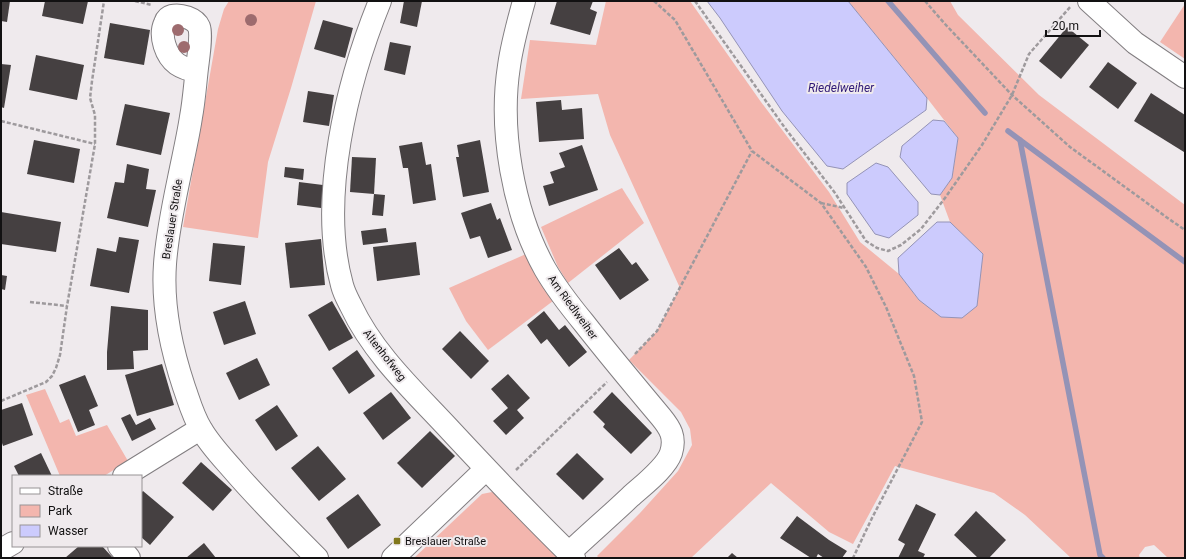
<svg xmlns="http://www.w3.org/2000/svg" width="1186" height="559" viewBox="0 0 1186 559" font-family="Roboto,sans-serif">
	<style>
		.green { fill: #f3b6ae }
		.water { fill: #cccbfd; stroke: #9493b6 }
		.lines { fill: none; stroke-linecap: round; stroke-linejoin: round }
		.stream { stroke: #9493b6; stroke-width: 5.5 }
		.building { fill: #454041 }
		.minor-casing { stroke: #827e81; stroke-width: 24 }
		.path { stroke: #9e9a9d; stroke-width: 2.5; stroke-dasharray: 4 2; stroke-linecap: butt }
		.minor { stroke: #fff; stroke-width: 22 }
		.tree { fill: #9d6b6e }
		.poi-dot { fill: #82791d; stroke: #efeaed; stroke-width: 1.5 }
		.labels { text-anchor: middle; stroke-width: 4; stroke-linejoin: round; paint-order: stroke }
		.street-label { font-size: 11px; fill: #121112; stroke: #efeaed }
		.poi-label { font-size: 11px; fill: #121112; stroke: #efeaed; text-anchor: start }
		.water-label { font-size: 12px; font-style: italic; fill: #311b77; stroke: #efeaed }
	</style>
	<rect width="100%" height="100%" fill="#efeaed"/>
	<g class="green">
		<polygon points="229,1 316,1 291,88 268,162 258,238 183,227 218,29 224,9"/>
		<polygon points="606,1 690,1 761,102 829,192 860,242 899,274 919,300 983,254 950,222 940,195 952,178 958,138 927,98 848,1 950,1 958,15 1039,95 1185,205 1185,558 1168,558 1154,545 1145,547 1139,555 1140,558 1071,558 1025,515 994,493 895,466 853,544 829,532 771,483 691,558 599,558 597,556 640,513 678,471 692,445 690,429 681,412 629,360 657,331 680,288 610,135 598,94 521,99 530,40 596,45"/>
		<polygon points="1185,4 1185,59 1160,42"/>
		<polygon points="622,188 644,223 568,283 558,267 541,227"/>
		<polygon points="526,254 553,301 488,350 466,321 449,288"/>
		<polygon points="45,389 60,423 69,419 76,436 107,425 128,461 104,476 60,476 26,395"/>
		<polygon points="492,492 497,493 565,558 414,558 482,494"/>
	</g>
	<g class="water">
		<polygon points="707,1 848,1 927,98 926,110 843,169 827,166 782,111 720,18"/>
		<polygon points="933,120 944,121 958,138 952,178 940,195 931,194 900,157 902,146"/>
		<polygon points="876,163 888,167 918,202 918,215 889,238 875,234 847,194 847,183"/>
		<polygon points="937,222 950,222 983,254 977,306 962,318 941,317 919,300 899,274 898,258"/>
	</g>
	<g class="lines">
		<g class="stream">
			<polyline points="888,1 985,113"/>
			<polyline points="1008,131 1020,140 1100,555 1103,558"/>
			<polyline points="1020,140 1185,262"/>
		</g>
	</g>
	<g class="building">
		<polygon points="1,1 10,1 7,22 1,21"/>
		<polygon points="45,1 88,1 83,24 42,16"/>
		<polygon points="404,1 422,1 417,27 400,23"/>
		<polygon points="557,1 593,1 590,9 597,12 590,35 550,24"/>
		<polygon points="323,20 353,28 345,58 314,49"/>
		<polygon points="110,23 150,30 144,65 104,58"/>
		<polygon points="1067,27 1089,45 1061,79 1039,61"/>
		<polygon points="390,42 411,46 405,75 384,70"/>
		<polygon points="36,55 84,65 77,100 29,90"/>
		<polygon points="1108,62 1137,83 1118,109 1089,87"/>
		<polygon points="1,64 11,65 4,108 1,107"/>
		<polygon points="308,91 334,95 329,126 303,122"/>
		<polygon points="1151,93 1185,115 1185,149 1184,152 1134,121"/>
		<polygon points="561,100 562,110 582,108 584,139 539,142 536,102"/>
		<polygon points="125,104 170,113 161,155 116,145"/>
		<polygon points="34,140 80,149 74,183 27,174"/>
		<polygon points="480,140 489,192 463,197 456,157 459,157 457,145"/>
		<polygon points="422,142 426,165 431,164 436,200 413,204 408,168 403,168 399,146"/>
		<polygon points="582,145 598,190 549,206 543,186 554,183 550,172 565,167 559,153"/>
		<polygon points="352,157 376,158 374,194 350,192"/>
		<polygon points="127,164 149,169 146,189 156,190 148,227 107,218 115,182 124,183"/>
		<polygon points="285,167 304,169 303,180 284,177"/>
		<polygon points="299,182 323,185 321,208 297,205"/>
		<polygon points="374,194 385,195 383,216 372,215"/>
		<polygon points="491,203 497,220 500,218 512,250 488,258 480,236 470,239 461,213"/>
		<polygon points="1,212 61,222 56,252 1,244"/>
		<polygon points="386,228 388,242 363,245 361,231"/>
		<polygon points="119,237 139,240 129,293 90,286 97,248 116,252"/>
		<polygon points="321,239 325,285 290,288 285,243"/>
		<polygon points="416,242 420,275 377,281 373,247"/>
		<polygon points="213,243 245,246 241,285 209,281"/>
		<polygon points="619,248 632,265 636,262 649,280 620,300 595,265"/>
		<polygon points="1,275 7,276 5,290 1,289"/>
		<polygon points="245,301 256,334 224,345 213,312"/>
		<polygon points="332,301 353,338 329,351 308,315"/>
		<polygon points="111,306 148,310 148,350 133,351 134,369 107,370 107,352"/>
		<polygon points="544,311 559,330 565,325 587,352 569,367 547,339 541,344 527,325"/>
		<polygon points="460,331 489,361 471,379 442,349"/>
		<polygon points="357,350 375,376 349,394 332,368"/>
		<polygon points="257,358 270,385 239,400 226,373"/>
		<polygon points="162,364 174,405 137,416 125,375"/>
		<polygon points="508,374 530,398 517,410 524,418 506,435 493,421 508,408 491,389"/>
		<polygon points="85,375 98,406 89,410 95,425 78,432 59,385"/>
		<polygon points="391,392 411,418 383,440 363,413"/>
		<polygon points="612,392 652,433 631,454 603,427 605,424 593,412"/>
		<polygon points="22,403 33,435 3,446 1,440 1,410"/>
		<polygon points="277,405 298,436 276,451 255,420"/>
		<polygon points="130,414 136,425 150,418 156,429 132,441 121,418"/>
		<polygon points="430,431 455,456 422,488 397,463"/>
		<polygon points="318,446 346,479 319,501 291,468"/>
		<polygon points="41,453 52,476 19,476 14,466"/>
		<polygon points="577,453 604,479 583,500 556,474"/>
		<polygon points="201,462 232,490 213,511 182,483"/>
		<polygon points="143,491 174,517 150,545 141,537 141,493"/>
		<polygon points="358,494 381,525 348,549 326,518"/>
		<polygon points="916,504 936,514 918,551 925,554 923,558 898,558 905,544 898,540"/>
		<polygon points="976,511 1006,540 989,558 978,558 954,535"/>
		<polygon points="797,516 829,540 847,551 842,558 824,558 818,554 816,558 811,558 780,538"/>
		<polygon points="204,543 216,558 186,558"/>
		<polygon points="79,546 102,546 113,558 65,558"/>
		<polygon points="732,553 738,558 727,558"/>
	</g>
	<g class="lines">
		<defs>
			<g id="minor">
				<path d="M 380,1 C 347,82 318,199 342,285 C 344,293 348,300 351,306 C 374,355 415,392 451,431 C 491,474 532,517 574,558"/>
				<path d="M 524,1 C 518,23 512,44 509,66 C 499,130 513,212 545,269 C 556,288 570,306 584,323 C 609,355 635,386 661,417 C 670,428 676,437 671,453 C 666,468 642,486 630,497 C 610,516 589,534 569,553"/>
				<polyline points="1089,1 1135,43 1185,77"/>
				<path d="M 196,71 C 190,70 183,68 177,64 C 166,56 159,36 165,23 C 166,20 168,17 172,16 C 180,14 195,18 199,27 C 202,35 198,59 197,68 C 195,85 194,101 191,117 C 188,137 183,158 179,178 C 173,207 167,235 165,264 C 162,305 171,348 184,387 C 189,401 193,416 201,429 C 210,445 223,458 235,472 C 261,502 289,530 317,558"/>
				<polyline points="124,476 200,429"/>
				<polyline points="119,546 129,558"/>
				<polyline points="1,550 13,543"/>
				<polyline points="393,558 486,469"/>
			</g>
		</defs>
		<use href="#minor" class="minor-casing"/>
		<g class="path">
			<polyline points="135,1 152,5"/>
			<polyline points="654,1 675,20 752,151 821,203 866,267 886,307 914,376 922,422 872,518 853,558"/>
			<polyline points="695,1 785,128 835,193 866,241 877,248 888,251 901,245 921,229 945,198 982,145 1012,95 1029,54 1071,6"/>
			<polyline points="925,1 945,24 1012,95 1070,147 1169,219 1185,230"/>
			<polyline points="1,121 95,144"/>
			<polyline points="821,203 844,208"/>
			<polyline points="30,302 67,306"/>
			<polyline points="635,354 657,331 752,151"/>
			<polyline points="1,401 46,382 52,376 56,368 60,355 67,306 95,144 95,115 90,98 92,81 104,1"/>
			<polyline points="516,470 607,382"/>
		</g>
		<use href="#minor" class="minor"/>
	</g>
	<g class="tree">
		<circle cx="251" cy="20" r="6"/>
		<circle cx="178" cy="30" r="6"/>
		<circle cx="184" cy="47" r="6"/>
	</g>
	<rect class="poi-dot" x="393" y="537" width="8" height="8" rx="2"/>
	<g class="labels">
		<g class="street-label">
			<text transform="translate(172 219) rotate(-81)" y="4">Breslauer Straße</text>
			<text transform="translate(573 307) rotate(54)" y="4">Am Riedlweiher</text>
			<text transform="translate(385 355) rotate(52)" y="4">Altenhofweg</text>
		</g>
		<g class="poi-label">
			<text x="405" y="545">Breslauer Straße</text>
		</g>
		<g class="water-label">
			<text x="841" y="92">Riedelweiher</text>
		</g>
	</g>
	<rect width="1186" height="559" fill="none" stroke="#121112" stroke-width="4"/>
	<rect x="12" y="475" width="130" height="72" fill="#efeaed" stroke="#979395"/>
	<rect x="20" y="488" width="20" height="6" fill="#ffffff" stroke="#979395"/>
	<text x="48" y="495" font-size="12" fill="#121112">Straße</text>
	<rect x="20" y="505" width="20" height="12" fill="#f3b6ae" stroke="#979395"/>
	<text x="48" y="515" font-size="12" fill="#121112">Park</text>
	<rect x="20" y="525" width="20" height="12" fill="#cccbfd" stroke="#979395"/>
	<text x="48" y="535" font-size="12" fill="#121112">Wasser</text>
	<path d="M1046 30v6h54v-6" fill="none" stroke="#121112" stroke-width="2"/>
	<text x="1052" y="30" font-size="12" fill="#121112" stroke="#efeaed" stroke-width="3" paint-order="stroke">20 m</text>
</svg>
